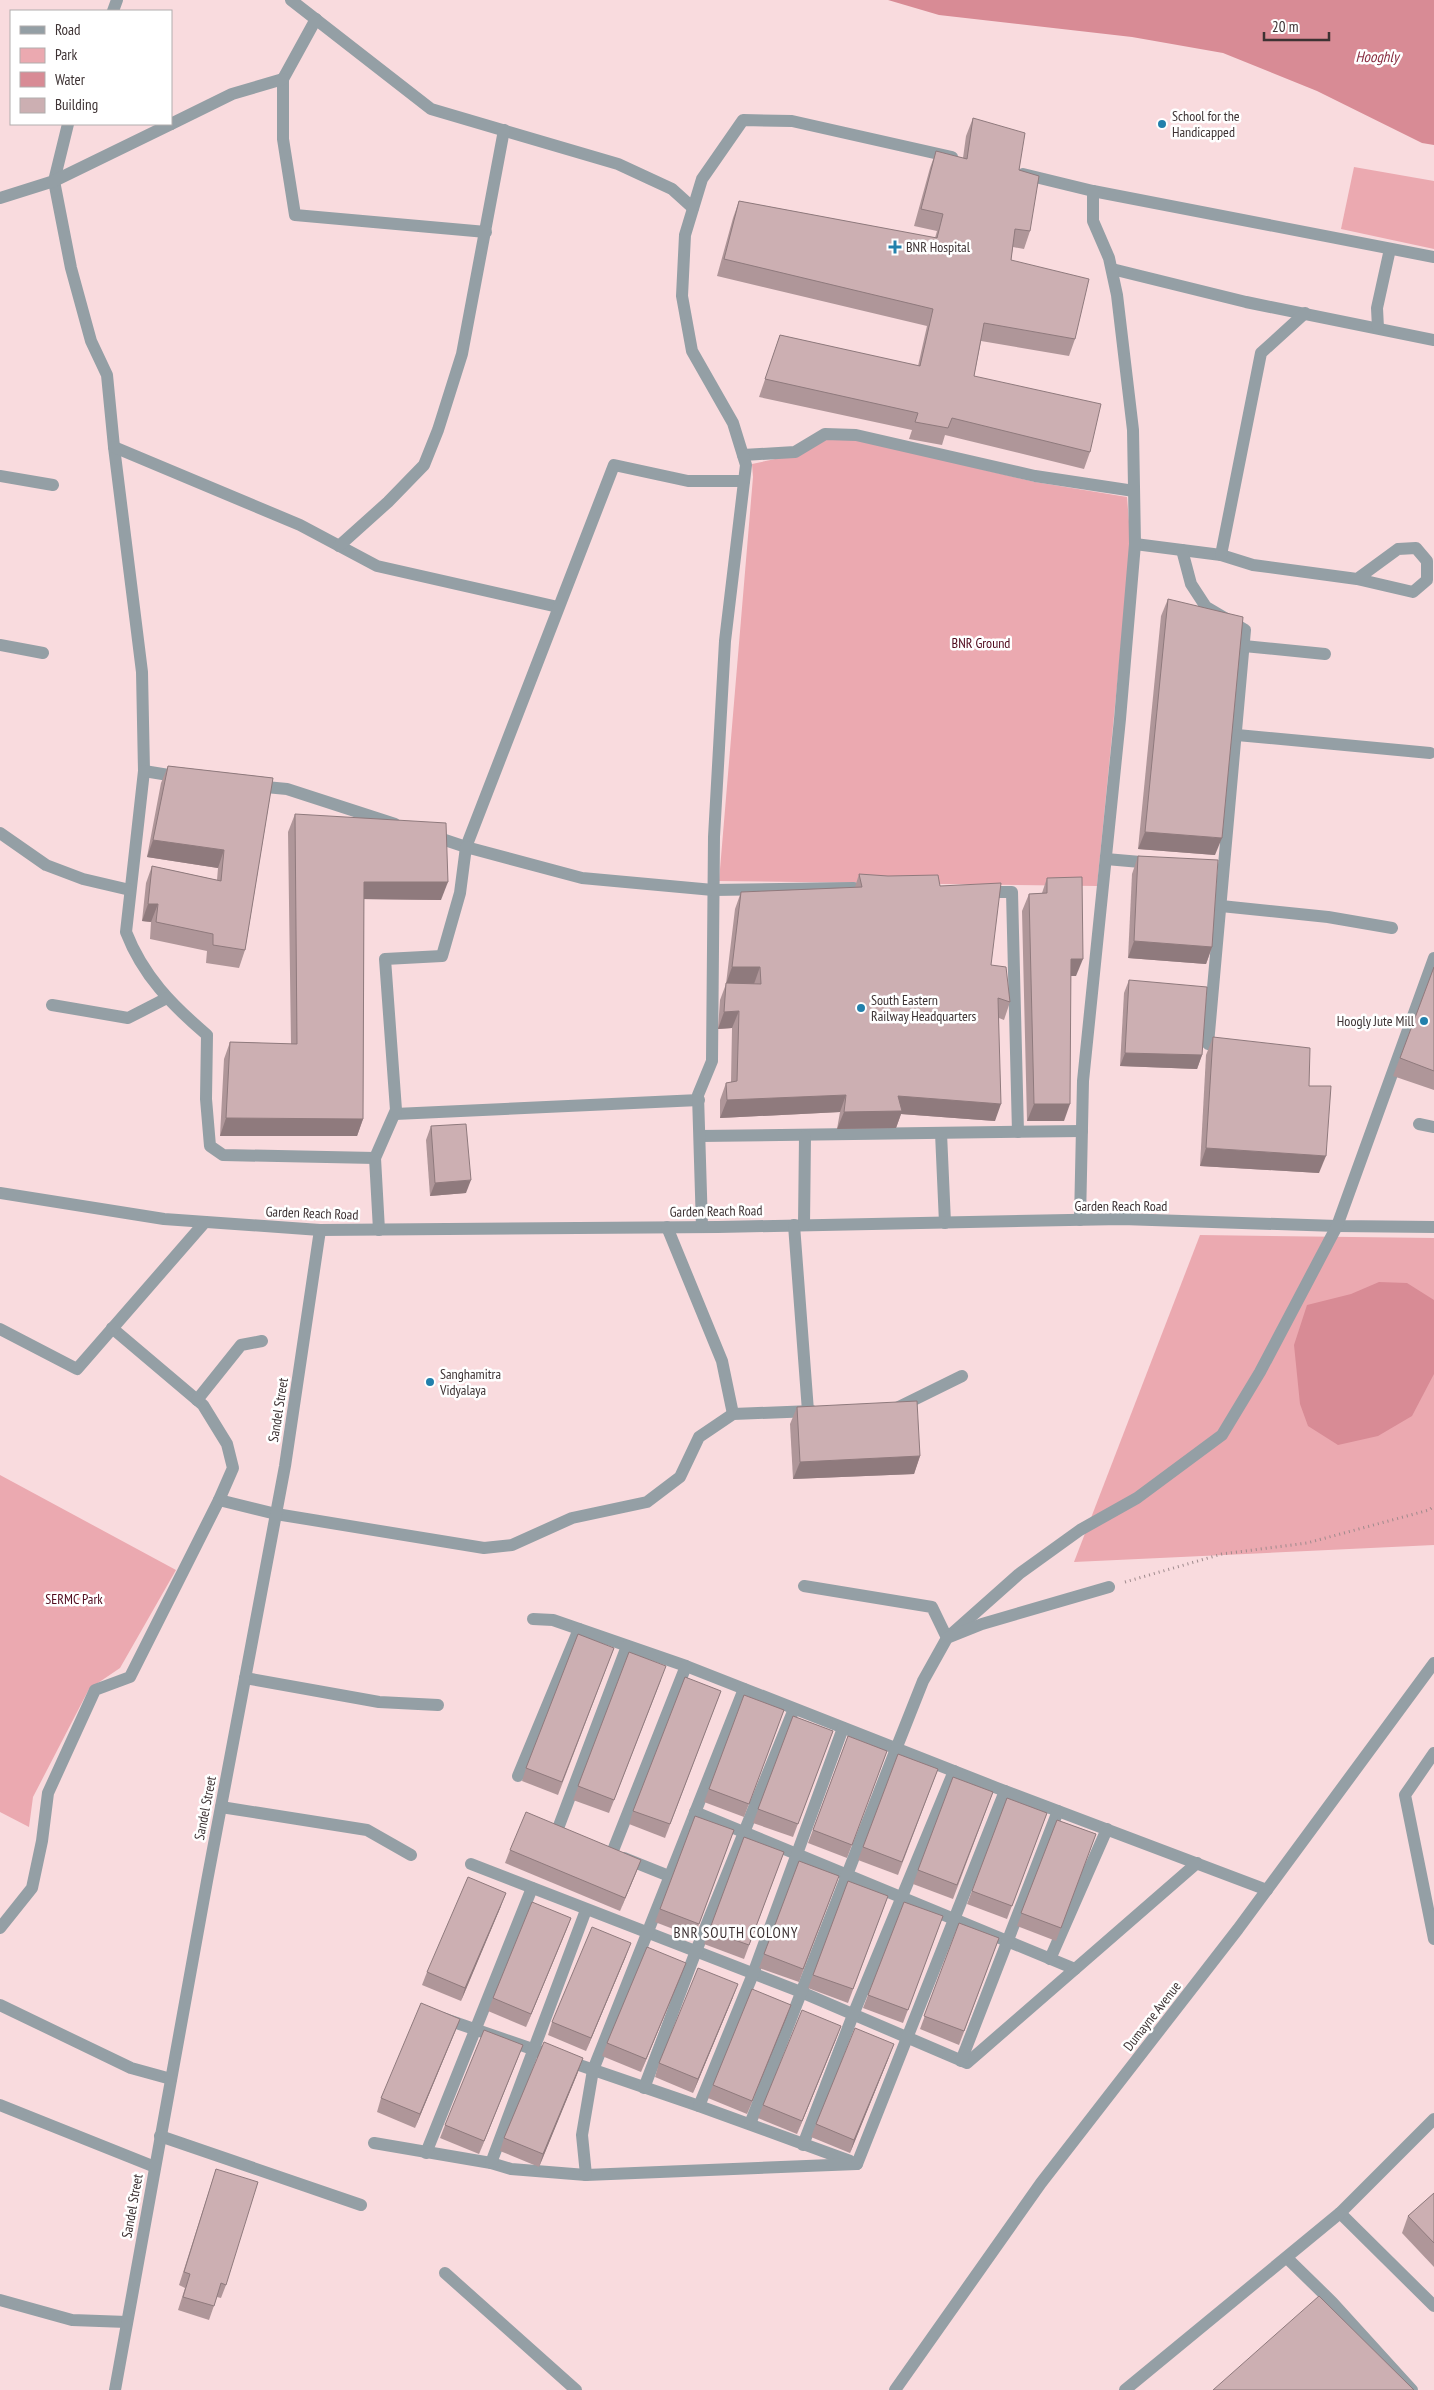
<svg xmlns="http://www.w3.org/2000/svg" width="1434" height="2390" viewBox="0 0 1434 2390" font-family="'PT Sans Narrow',sans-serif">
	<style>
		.green { fill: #eba9b0 }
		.water { fill: #d88b95 }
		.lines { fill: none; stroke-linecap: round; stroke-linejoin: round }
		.path { stroke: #9e8a8c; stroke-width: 3; stroke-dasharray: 1 4; stroke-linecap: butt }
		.minor { stroke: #949fa5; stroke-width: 12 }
		.wall { fill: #af9699 }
		.shaded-wall { fill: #8f7a7d }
		.building { fill: #ccafb2; stroke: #8f7a7d }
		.poi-dot { fill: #2280ac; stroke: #fff; stroke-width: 2 }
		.labels { text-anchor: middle; stroke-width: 5; stroke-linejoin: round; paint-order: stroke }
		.poi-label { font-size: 14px; fill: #3d3233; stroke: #fff; text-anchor: start }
		.park-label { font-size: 14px; fill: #500a1d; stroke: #fff }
		.street-label { font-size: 14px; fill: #3d3233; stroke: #fff }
		.water-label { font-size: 15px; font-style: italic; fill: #882c40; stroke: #fff }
		.neighbourhood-label { font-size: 15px; letter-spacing: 1px; fill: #3d3233; stroke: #fff }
	</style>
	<rect width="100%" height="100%" fill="#f9dbde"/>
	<g class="green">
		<polygon points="1354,167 1434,181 1434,249 1341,229"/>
		<polygon points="827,438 855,439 1035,482 1127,497 1131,546 1097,886 719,881 753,477 752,464 799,454"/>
		<polygon points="1200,1235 1434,1238 1434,1545 1074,1562"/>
		<polygon points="0,1475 176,1570 120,1668 89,1689 33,1797 29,1827 0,1812"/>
	</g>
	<g class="water">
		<polygon points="888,0 1434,0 1434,145 1422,143 1317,91 1223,53 1132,37 939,15"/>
		<polygon points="1379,1282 1407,1283 1434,1300 1434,1374 1412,1416 1378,1436 1338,1445 1308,1426 1300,1404 1294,1345 1307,1305 1351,1294"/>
	</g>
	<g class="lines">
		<polyline class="path" points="1125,1582 1222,1554 1307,1543 1429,1510 1434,1506"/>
		<g class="minor">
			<polyline points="291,0 431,109 618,164 672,189 693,208"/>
			<polyline points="113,11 117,0"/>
			<polyline points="316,19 283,79 283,139 295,215 486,232"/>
			<path d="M 68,124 L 54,181 L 71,268 L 91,341 L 107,375 L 114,447 L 142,672 L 144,771 L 126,932 C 143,976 172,1005 207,1035 L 206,1099 L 210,1146 L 223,1155 L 375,1158"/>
			<polyline points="171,124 232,94 283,79"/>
			<polyline points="1023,174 1093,191 1434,257"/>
			<polyline points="0,198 54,181 171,124"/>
			<polyline points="1112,269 1246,302 1434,340"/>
			<polyline points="1378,328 1377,308 1390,249"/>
			<polyline points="114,447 300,525 377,566 558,607"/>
			<polyline points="743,455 795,452 825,434 856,435 1035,476 1134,491"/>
			<polyline points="0,476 53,485"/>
			<polyline points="1135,544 1221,555 1253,565 1357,579 1413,592 1427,580 1427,561 1416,548 1398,549 1357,579"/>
			<polyline points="339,546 388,502 424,465 438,430 462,354 504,130"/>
			<polyline points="1182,550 1191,584 1206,607 1245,630 1208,1044"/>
			<polyline points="1221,555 1261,353 1305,313"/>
			<polyline points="0,645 43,653"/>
			<polyline points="1244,646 1325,654"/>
			<polyline points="1237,735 1430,753"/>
			<polyline points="144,771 181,777"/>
			<polyline points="255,786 287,789 395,824"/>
			<polyline points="0,833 46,865 83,879 130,890"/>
			<polyline points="430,835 466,847 614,465 688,481 744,481"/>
			<polyline points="1106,859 1152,863"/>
			<polyline points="984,892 1012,892 1018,1132"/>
			<polyline points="1221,906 1328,917 1392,928"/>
			<polyline points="52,1005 128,1018 167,998"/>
			<polyline points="395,1114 699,1100"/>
			<polyline points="1419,1124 1434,1127"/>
			<polyline points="941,1133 945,1223"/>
			<polyline points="700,1136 1082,1131"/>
			<polyline points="0,1193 164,1219 320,1230 718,1227 1122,1219 1337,1226 1434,1227"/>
			<polyline points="1080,1220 1083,1081 1120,719 1135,544 1133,430 1117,295 1109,258 1093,221 1093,191"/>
			<polyline points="794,1225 808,1411"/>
			<polyline points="804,1225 805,1136"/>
			<polyline points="667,1227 722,1361 733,1414"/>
			<polyline points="702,1227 698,1095 712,1061 714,837 725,641 746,465 733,423 692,351 682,296 685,235 702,179 743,120 792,121 952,157"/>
			<polyline points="379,1230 375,1158 396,1110 385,959 442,956 460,893 466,847 582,878 713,890 854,888"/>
			<polyline points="112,1328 203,1405 227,1444 233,1468 219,1500"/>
			<polyline points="0,1329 77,1369 205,1222"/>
			<polyline points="197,1400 241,1345 262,1341"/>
			<polyline points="897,1408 962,1376"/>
			<polyline points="804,1586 932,1607 947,1638 1019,1574 1080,1530 1137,1498 1222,1435 1260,1372 1337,1226 1434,958"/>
			<polyline points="533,1619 553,1620 686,1666 997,1788 1267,1890"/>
			<polyline points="245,1678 379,1702 438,1705"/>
			<polyline points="1434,1753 1405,1795 1434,1939"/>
			<polyline points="518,1776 579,1629"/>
			<polyline points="221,1807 367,1830 411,1855"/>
			<polyline points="695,1812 1075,1969"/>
			<polyline points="557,1831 627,1646"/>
			<polyline points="612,1853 686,1666"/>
			<polyline points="624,1858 669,1876"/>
			<polyline points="471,1864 801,1992 967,2063 1197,1863"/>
			<polyline points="0,1928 32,1888 42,1841 48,1793 95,1690 130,1677 219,1500 276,1514 484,1548 512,1545 572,1518 647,1502 680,1477 699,1437 733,1414 812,1411"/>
			<polyline points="1050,1959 1107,1829"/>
			<polyline points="0,2005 131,2068 171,2079"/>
			<polyline points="442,2018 699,2106 850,2161"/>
			<polyline points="961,2061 1058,1811"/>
			<polyline points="644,2088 696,1951 794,1709"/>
			<polyline points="0,2105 155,2167"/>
			<polyline points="699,2106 753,1974 843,1728"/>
			<polyline points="750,2124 896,1749 923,1681 947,1638 982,1624 1109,1587"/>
			<polyline points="160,2136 361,2205"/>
			<polyline points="374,2143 491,2163 511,2169 586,2175 857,2164"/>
			<polyline points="803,2145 853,2015 954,1771"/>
			<polyline points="426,2153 532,1888"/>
			<polyline points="491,2163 586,1910"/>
			<polyline points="857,2164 1005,1791"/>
			<polyline points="586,2175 582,2135 593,2070 744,1689"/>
			<polyline points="1340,2213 1434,2306"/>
			<polyline points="1287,2258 1332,2302 1412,2390"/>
			<polyline points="445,2273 576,2390"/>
			<polyline points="0,2300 72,2320 127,2322"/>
			<polyline points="115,2390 207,1881 285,1466 320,1230"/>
			<polyline points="895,2390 1041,2183 1238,1929 1434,1663"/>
			<polyline points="1125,2390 1340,2213 1434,2119"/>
		</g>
	</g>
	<g class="wall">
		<polygon points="973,118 1019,170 1030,231 1024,249 1013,247 1011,260 1075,339 1069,356 981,341 974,376 1090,452 1084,469 945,435 942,445 909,439 912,430 759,397 780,335 918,366 927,326 717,276 733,218 739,201 935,238 937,231 914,226 930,168 936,151 963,158 966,136"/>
		<polygon points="1168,599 1215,855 1138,849 1161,616"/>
		<polygon points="168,766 273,778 245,950 239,968 206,963 207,951 150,939 151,922 142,921 146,883 152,866 217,880 218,868 147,857 161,783"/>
		<polygon points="295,814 441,900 364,899 363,1119 357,1136 220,1136 224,1059 230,1042 291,1044 288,832"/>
		<polygon points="1138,856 1212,947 1206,964 1128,958 1132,874"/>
		<polygon points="859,874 940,886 991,965 1010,1002 1004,1020 999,1018 995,1121 901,1114 896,1128 837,1129 840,1112 720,1118 720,1100 726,1083 731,1082 732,1028 718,1029 720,1000 726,984 735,909 741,892 855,887"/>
		<polygon points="1047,878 1076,976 1071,976 1064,1121 1027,1121 1022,911 1029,894 1042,893"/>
		<polygon points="1434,967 1434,1090 1393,1076"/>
		<polygon points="1129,980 1202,1055 1197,1069 1120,1066 1124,993"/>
		<polygon points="1213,1037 1309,1086 1319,1173 1200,1166 1206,1055"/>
		<polygon points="431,1126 466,1193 430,1196 426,1140"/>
		<polygon points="797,1407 920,1456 914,1474 793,1479 790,1424"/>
		<polygon points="614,1648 558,1795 522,1781 526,1768"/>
		<polygon points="629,1652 661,1680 609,1813 573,1800"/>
		<polygon points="721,1691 665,1838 629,1824 633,1811"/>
		<polygon points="744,1695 784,1710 744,1817 704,1802"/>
		<polygon points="793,1716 833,1731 793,1837 753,1823"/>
		<polygon points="848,1736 887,1751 847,1858 808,1843"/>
		<polygon points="898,1754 938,1769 898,1875 858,1860"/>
		<polygon points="953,1777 993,1792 953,1899 913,1884"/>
		<polygon points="1007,1798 1047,1813 1007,1919 967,1904"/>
		<polygon points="695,1816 734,1830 694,1937 655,1922"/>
		<polygon points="1057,1820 1096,1834 1056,1941 1017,1926"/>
		<polygon points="744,1837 784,1852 744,1959 704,1944"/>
		<polygon points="510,1850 641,1860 620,1911 505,1863"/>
		<polygon points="799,1861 839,1876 799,1982 759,1968"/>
		<polygon points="848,1881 888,1896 848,2003 808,1988"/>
		<polygon points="904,1902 943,1916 903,2023 863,2008"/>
		<polygon points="501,1906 461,2001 422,1985 427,1972"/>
		<polygon points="571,1918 526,2027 488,2011 493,1998"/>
		<polygon points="959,1923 999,1938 959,2045 920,2029"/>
		<polygon points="626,1956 586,2051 548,2035 552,2022"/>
		<polygon points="686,1963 641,2072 602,2056 607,2043"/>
		<polygon points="733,1997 693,2093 655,2077 659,2063"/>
		<polygon points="791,2005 747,2114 708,2098 713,2085"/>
		<polygon points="460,2019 415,2128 377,2112 381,2098"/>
		<polygon points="836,2039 797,2134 758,2118 763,2105"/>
		<polygon points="523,2045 479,2154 440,2138 445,2125"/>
		<polygon points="889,2057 850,2153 811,2137 816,2124"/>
		<polygon points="578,2072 539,2167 500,2151 504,2138"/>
		<polygon points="216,2169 226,2285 221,2298 217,2297 209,2320 178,2310 185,2288 179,2285"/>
		<polygon points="1434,2193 1434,2267 1402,2233 1408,2216"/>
	</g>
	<g class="shaded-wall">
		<polygon points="1145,832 1222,838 1215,855 1138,849"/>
		<polygon points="153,840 224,850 218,868 147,857"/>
		<polygon points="364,882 448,882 441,900 357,899"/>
		<polygon points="148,904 158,904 151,922 142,921"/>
		<polygon points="1134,941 1212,947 1206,964 1128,958"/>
		<polygon points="1071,959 1083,959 1076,976 1065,976"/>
		<polygon points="732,967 760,967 754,984 726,984"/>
		<polygon points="739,1011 732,1028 718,1029 724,1012"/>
		<polygon points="1125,1053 1202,1055 1197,1069 1120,1066"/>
		<polygon points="846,1095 840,1112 720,1118 727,1100"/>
		<polygon points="898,1096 1001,1104 995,1121 901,1114 896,1128 837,1129 844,1112"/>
		<polygon points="1034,1104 1070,1104 1064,1121 1027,1121"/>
		<polygon points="226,1118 363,1119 357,1136 220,1136"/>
		<polygon points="1206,1148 1326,1156 1319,1173 1200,1166"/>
		<polygon points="471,1180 466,1193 430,1196 435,1183"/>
		<polygon points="920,1456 914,1474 793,1479 800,1462"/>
		<polygon points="641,1860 636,1873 620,1911 625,1898"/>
		<polygon points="506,1893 501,1906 461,2001 465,1988"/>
		<polygon points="571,1918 566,1931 526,2027 531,2014"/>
		<polygon points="631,1943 626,1956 586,2051 591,2038"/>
		<polygon points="686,1963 681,1976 641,2072 646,2059"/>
		<polygon points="738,1984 733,1997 693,2093 698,2079"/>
		<polygon points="791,2005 786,2019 747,2114 752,2101"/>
		<polygon points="460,2019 455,2032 415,2128 420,2114"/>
		<polygon points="841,2026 836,2039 797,2134 802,2121"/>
		<polygon points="894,2044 889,2057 850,2153 854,2140"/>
		<polygon points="523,2045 518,2058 479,2154 484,2141"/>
		<polygon points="583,2058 578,2072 539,2167 543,2154"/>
	</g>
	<g class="building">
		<polygon points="973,118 1025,133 1019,170 1039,176 1030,231 1015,229 1011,260 1089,279 1075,339 984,323 974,376 1101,404 1090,452 952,418 948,428 915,422 918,413 765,379 780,335 920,366 933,309 724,259 739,201 937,238 943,214 921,209 936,151 967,159"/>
		<polygon points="1168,599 1243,617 1222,838 1145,832"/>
		<polygon points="168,766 273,778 245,950 213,945 213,934 156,922 158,904 148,904 152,866 221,881 224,850 153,840"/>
		<polygon points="295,814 446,823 448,882 364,882 363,1119 226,1118 230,1042 297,1044"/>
		<polygon points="1138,856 1218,860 1212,947 1134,941"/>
		<polygon points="859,874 888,876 938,875 940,886 1001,883 991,965 1006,967 1010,1002 998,998 1001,1104 898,1096 902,1111 844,1112 846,1095 727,1100 726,1083 737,1081 739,1011 724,1012 726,983 761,984 760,967 732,967 741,892 862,887"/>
		<polygon points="1082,877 1083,959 1071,959 1070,1104 1034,1104 1029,894 1047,893 1047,878"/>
		<polygon points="1434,967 1434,1071 1400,1058"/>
		<polygon points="1129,980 1207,987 1202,1055 1125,1053"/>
		<polygon points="1213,1037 1310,1048 1309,1086 1331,1086 1326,1156 1206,1148"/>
		<polygon points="466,1124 471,1180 435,1183 431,1126"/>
		<polygon points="917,1401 920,1456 800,1462 797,1407"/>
		<polygon points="578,1634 614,1648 562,1782 526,1768"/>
		<polygon points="629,1652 666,1666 614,1800 578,1786"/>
		<polygon points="685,1677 721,1691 670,1824 633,1811"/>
		<polygon points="744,1695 784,1710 749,1804 709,1789"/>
		<polygon points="793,1716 833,1731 798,1824 758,1809"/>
		<polygon points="848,1736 887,1751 852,1845 813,1830"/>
		<polygon points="898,1754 938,1769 902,1862 863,1847"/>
		<polygon points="953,1777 993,1792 957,1885 918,1870"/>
		<polygon points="1007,1798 1047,1813 1012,1906 972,1891"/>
		<polygon points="526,1812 641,1860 625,1898 510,1850"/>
		<polygon points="695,1816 734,1830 699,1924 660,1909"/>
		<polygon points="1057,1820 1096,1834 1061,1928 1021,1913"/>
		<polygon points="744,1837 784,1852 749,1945 709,1931"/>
		<polygon points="799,1861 839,1876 803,1969 764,1954"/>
		<polygon points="468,1877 506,1893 465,1988 427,1972"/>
		<polygon points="848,1881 888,1896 853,1989 813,1975"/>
		<polygon points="532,1902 571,1918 531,2014 493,1998"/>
		<polygon points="904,1902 943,1916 908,2010 868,1995"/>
		<polygon points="959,1923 999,1938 964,2031 924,2016"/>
		<polygon points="592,1927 631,1943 591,2038 552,2022"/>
		<polygon points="647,1947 686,1963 646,2059 607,2043"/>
		<polygon points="698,1968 738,1984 698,2079 659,2063"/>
		<polygon points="752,1989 791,2005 752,2101 713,2085"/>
		<polygon points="421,2003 460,2019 420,2114 381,2098"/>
		<polygon points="802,2010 841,2026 802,2121 763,2105"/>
		<polygon points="855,2028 894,2044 854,2140 816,2124"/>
		<polygon points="484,2030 523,2045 484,2141 445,2125"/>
		<polygon points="544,2042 583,2058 543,2154 504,2138"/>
		<polygon points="216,2169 258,2182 226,2285 221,2283 214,2306 183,2297 190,2274 184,2272"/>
		<polygon points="1434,2193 1434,2243 1408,2216"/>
		<polygon points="1319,2296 1414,2390 1213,2390"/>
	</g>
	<g class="poi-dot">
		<circle cx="1162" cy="124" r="5"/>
		<path d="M892.5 239.5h5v5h5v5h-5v5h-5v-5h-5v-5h5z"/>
		<circle cx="861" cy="1008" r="5"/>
		<circle cx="1424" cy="1021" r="5"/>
		<circle cx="430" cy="1382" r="5"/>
	</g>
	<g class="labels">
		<g class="poi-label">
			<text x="1172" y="121">School for the<tspan x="1172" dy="16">Handicapped</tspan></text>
			<text x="906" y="252">BNR Hospital</text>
			<text x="871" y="1005">South Eastern<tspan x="871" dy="16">Railway Headquarters</tspan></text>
			<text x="1414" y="1026" text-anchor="end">Hoogly Jute Mill</text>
			<text x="440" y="1379">Sanghamitra<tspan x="440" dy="16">Vidyalaya</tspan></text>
		</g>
		<g class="park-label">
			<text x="981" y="648">BNR Ground</text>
			<text x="74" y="1604">SERMC Park</text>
		</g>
		<g class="street-label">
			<text x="1121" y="1211">Garden Reach Road</text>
			<text transform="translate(716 1211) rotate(-1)" y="5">Garden Reach Road</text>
			<text transform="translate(312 1213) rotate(2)" y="5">Garden Reach Road</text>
			<text transform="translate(278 1410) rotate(-81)" y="5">Sandel Street</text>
			<text transform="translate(205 1808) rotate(-79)" y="5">Sandel Street</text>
			<text transform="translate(1152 2016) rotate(-52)" y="5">Dumayne Avenue</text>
			<text transform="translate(132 2206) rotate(-80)" y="5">Sandel Street</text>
		</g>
		<g class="water-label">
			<text x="1377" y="62">Hooghly</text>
		</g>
		<g class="neighbourhood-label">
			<text x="736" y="1938">BNR SOUTH COLONY</text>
		</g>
	</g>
	<rect x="10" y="10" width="162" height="115" fill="#ffffff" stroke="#b1adad"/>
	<rect x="20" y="26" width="25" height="8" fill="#949fa5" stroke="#b1adad"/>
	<text x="55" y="35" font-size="15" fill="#3d3233">Road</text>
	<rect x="20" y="48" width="25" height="15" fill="#eba9b0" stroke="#b1adad"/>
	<text x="55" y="60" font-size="15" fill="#3d3233">Park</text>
	<rect x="20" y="72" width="25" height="15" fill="#d88b95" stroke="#b1adad"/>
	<text x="55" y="85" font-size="15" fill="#3d3233">Water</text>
	<rect x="20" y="98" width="25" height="15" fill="#ccafb2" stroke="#b1adad"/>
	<text x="55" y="110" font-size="15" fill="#3d3233">Building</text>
	<path d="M1264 32v8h65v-8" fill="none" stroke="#3d3233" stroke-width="2.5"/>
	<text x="1272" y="32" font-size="15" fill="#3d3233" stroke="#ffffff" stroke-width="4" paint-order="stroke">20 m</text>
</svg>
